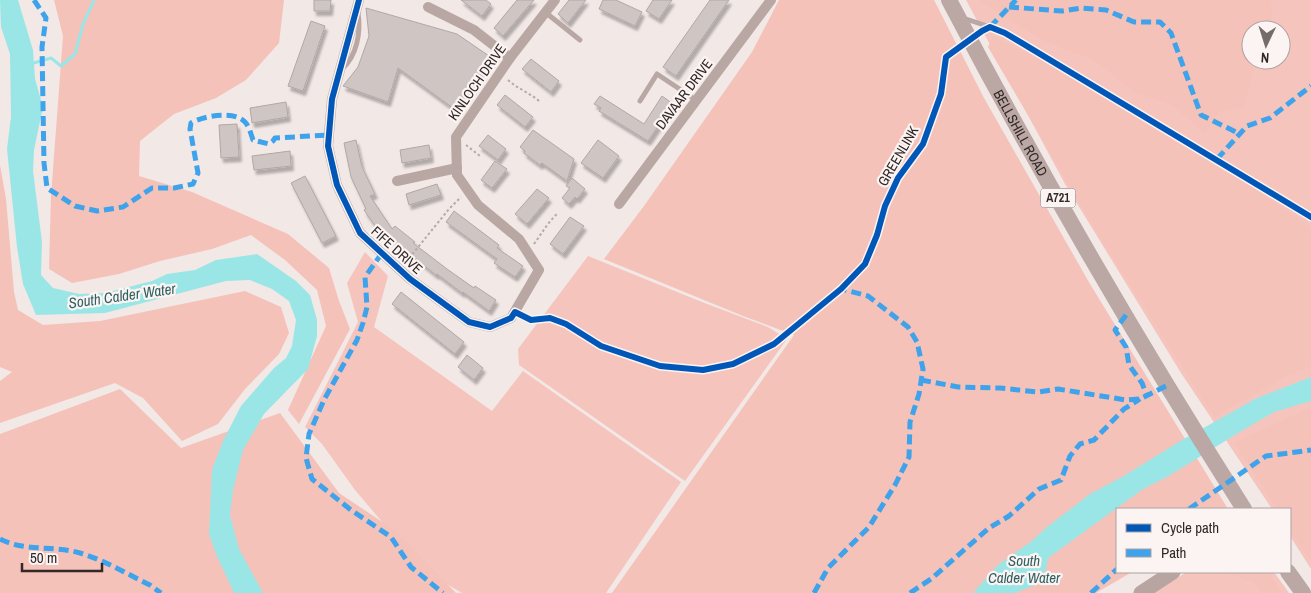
<svg xmlns="http://www.w3.org/2000/svg" width="1311" height="593" viewBox="0 0 1311 593" font-family="'Archivo Narrow',sans-serif">
	<style>
		.green { fill: #f5c5bd; fill-rule: evenodd }
		.forest { fill: #f4c2b9 }
		.water { fill: #9ae6e7 }
		.lines { fill: none; stroke-linecap: round; stroke-linejoin: round }
		.stream { stroke: #9ae6e7; stroke-width: 3 }
		.building { fill: #cfc6c4; stroke: #b0a8a6; filter: url(#shadow) }
		.path { stroke: #b6a9a7; stroke-width: 2; stroke-dasharray: 2.5 2.5; stroke-linecap: butt }
		.lane { stroke: #b9a7a3; stroke-width: 5 }
		.street { stroke: #b9a7a3; stroke-width: 10 }
		.secondary { stroke: #b8a5a1; stroke-width: 15 }
		.primary { stroke: #bba7a4; stroke-width: 16 }
		.quiet { stroke: #3ea3eb; stroke-width: 5; stroke-dasharray: 10 5; stroke-linecap: butt }
		.cycleway-casing { stroke: #fcf4f2; stroke-width: 9 }
		.cycleway { stroke: #0057b8; stroke-width: 6 }
		.labels { text-anchor: middle; stroke-width: 4.5; stroke-linejoin: round; paint-order: stroke }
		.shield { fill: #fcf4f2; stroke: #6e6665; stroke-width: 1 }
		.shield-label { font-size: 12px; font-weight: bold; fill: #312928 }
		.street-label { font-size: 14px; fill: #312928; stroke: #fcf4f2 }
		.water-label { font-size: 15px; font-style: italic; fill: #2f6062; stroke: #fcf4f2 }
	</style>
	<defs>
		<filter id="shadow"><feDropShadow dx="2.5" dy="4.5" stdDeviation="1" flood-color="#0004"/></filter>
	</defs>
	<rect width="100%" height="100%" fill="#f2e8e6"/>
	<g class="green">
		<path d="M 966,0 L 1311,0 L 1311,569 L 1290,536 L 1290,509 L 1272,509 L 1181,373 L 1065,184 ZM 1251,30 L 1281,30 L 1281,60 L 1251,60 Z"/>
		<polygon points="365,252 388,276 374,327 492,411 523,371 681,482 606,593 462,593 423,570 355,490 322,444 305,427 358,322 347,283"/>
		<polygon points="588,256 702,302 768,327 787,339 685,481 519,365 518,349"/>
		<polygon points="1187,572 1274,572 1289,593 1152,593"/>
	</g>
	<g class="forest">
		<polygon points="54,0 284,0 279,43 246,80 216,98 174,114 140,141 139,176 192,192 288,234 329,268 339,301 350,329 299,424 288,410 326,326 317,290 285,260 251,235 212,249 160,261 119,274 72,283 49,269 51,196 63,36"/>
		<polygon points="779,0 934,0 984,98 1090,284 1228,509 1117,509 1117,572 1132,572 1096,593 612,593 794,335 743,316 604,259 644,206 752,52"/>
		<polygon points="978,0 1271,0 1272,26 1270,30 1251,30 1251,60 1255,60 1245,107 1219,112 1205,134 1173,106 1132,91 1094,60 1044,41"/>
		<polygon points="993,36 1042,61 1272,200 1311,227 1311,367 1287,376 1214,417 1097,233 988,47"/>
		<polygon points="0,165 6,199 14,292 18,310 43,325 100,321 245,291 281,307 289,333 279,354 245,389 218,424 182,441 143,398 115,383 0,423 0,381 12,372 0,367"/>
		<polygon points="120,389 181,448 280,413 339,493 396,531 456,593 0,593 0,434"/>
		<polygon points="1307,409 1311,409 1311,563 1290,530 1290,509 1277,509 1234,443"/>
		<polygon points="1225,572 1268,572 1282,593 1261,593 1253,583"/>
	</g>
	<g class="water">
		<polygon points="0,0 18,0 33,50 35,79 43,107 34,150 33,171 42,242 41,275 53,288 79,294 105,293 152,281 167,274 195,270 216,260 257,254 296,281 310,295 317,320 317,336 308,369 264,414 243,450 233,490 230,515 239,549 263,593 234,593 216,554 209,534 212,470 223,441 241,406 274,368 286,358 292,346 296,320 289,301 272,289 250,280 226,281 105,313 36,315 23,284 17,247 7,149 11,117 10,54 1,27"/>
		<polygon points="1311,377 1311,401 1274,412 1238,433 1167,477 1143,489 1048,558 1046,569 1036,585 1014,593 973,593 998,565 1033,540 1047,527 1090,494 1122,477 1182,440 1257,398"/>
	</g>
	<g class="lines">
		<polyline class="stream" points="30,64 51,58 61,66 75,54 83,24 94,0"/>
	</g>
	<g class="building">
		<polygon points="314,0 331,0 330,11 314,11"/>
		<polygon points="461,0 486,0 491,4 482,16"/>
		<polygon points="517,0 534,0 503,36 494,28"/>
		<polygon points="569,0 586,0 568,23 558,14"/>
		<polygon points="603,0 616,0 642,12 635,26 599,9"/>
		<polygon points="653,0 672,0 659,19 646,11"/>
		<polygon points="710,0 729,0 676,76 663,67"/>
		<polygon points="366,8 457,34 492,58 453,108 398,68 388,102 343,86 358,67 369,36"/>
		<polygon points="311,21 325,26 303,91 288,86"/>
		<polygon points="531,59 559,81 551,92 522,69"/>
		<polygon points="505,95 533,117 525,127 497,105"/>
		<polygon points="600,96 644,124 662,96 673,104 648,141 599,111 601,108 594,104"/>
		<polygon points="286,102 288,117 252,123 250,108"/>
		<polygon points="237,124 239,157 221,158 219,125"/>
		<polygon points="533,130 574,159 567,181 542,163 540,165 524,153 525,151 520,147"/>
		<polygon points="488,135 506,149 498,160 479,146"/>
		<polygon points="356,140 362,167 375,194 370,196 392,229 395,226 415,242 413,243 447,269 474,288 475,286 496,300 489,311 463,292 462,293 437,274 436,275 379,229 378,230 364,210 366,209 351,177 344,143"/>
		<polygon points="598,140 619,156 603,178 581,163"/>
		<polygon points="429,145 431,158 402,163 400,150"/>
		<polygon points="290,151 291,166 254,170 252,156"/>
		<polygon points="495,161 507,169 492,188 481,180"/>
		<polygon points="305,176 336,236 322,243 291,183"/>
		<polygon points="572,178 585,189 577,199 575,197 569,204 562,198 570,188 566,186"/>
		<polygon points="437,184 441,195 409,205 406,194"/>
		<polygon points="537,189 549,198 527,224 515,214"/>
		<polygon points="454,211 499,245 497,248 523,266 515,277 494,263 497,259 446,222"/>
		<polygon points="570,217 584,226 563,254 550,244"/>
		<polygon points="401,292 464,342 455,354 392,304"/>
		<polygon points="467,355 483,368 474,380 458,367"/>
	</g>
	<g class="lines">
		<g class="path">
			<path d="M 508,80 C 518,89 530,93 539,101"/>
			<polyline points="466,145 480,156"/>
			<path d="M 534,244 C 542,233 548,222 558,213"/>
			<polyline points="406,262 449,209 461,197"/>
		</g>
		<g class="lane">
			<polyline points="545,12 580,40"/>
			<polyline points="963,18 990,27"/>
			<path d="M 342,69 C 357,56 361,32 358,13"/>
			<polyline points="640,101 657,74 696,100"/>
		</g>
		<g class="street">
			<polyline points="359,0 332,99 328,146 337,185 360,233 410,279 469,322 490,327 511,318 539,270 519,239 478,205 457,175 456,137 510,58 555,0"/>
			<polyline points="428,7 474,30 510,58"/>
			<polyline points="397,181 457,168"/>
			<polyline points="619,204 771,0"/>
		</g>
		<polyline class="secondary" points="1141,593 1173,572"/>
		<g class="primary">
			<path id="s1" d="M 949,0 C 1040,174 1139,344 1244,509"/>
			<polyline points="1288,572 1303,593"/>
		</g>
		<g class="quiet">
			<path d="M 34,0 L 46,18 L 42,47 L 44,163 L 47,188 L 75,206 L 97,211 L 123,207 L 152,188 L 174,188 L 193,184 L 198,173 L 190,129 L 191,123 C 203,116 234,110 245,122 C 249,126 251,134 253,140 L 269,144 L 273,141 L 275,138 L 329,135"/>
			<polyline points="1009,7 1062,11 1082,8 1106,10 1134,22 1160,22 1171,33 1201,115 1240,134"/>
			<polyline points="990,27 1016,0"/>
			<polyline points="1217,159 1247,126 1270,118 1311,86"/>
			<polyline points="382,253 365,277 367,307 363,323 357,340 324,400 309,434 306,458 312,479 351,510 391,537 411,567 443,593"/>
			<polyline points="1126,315 1115,330 1126,347 1129,365 1142,383 1147,396"/>
			<polyline points="921,380 958,387 1000,388 1038,392 1058,389 1126,400 1140,399 1168,385"/>
			<polyline points="1189,509 1266,456 1311,450"/>
			<path d="M 0,539 C 25,552 53,545 80,553 C 104,560 127,574 150,585 L 161,593"/>
			<polyline points="814,593 828,568 869,527 895,485 909,457 910,422 919,394 923,369 917,342 908,327 868,296 841,289"/>
			<polyline points="910,593 931,579 989,528 1009,516 1039,489 1061,480 1070,456 1080,444 1094,440 1124,409 1140,399"/>
			<polyline points="1091,593 1117,569"/>
		</g>
		<defs>
			<polyline id="cycleway" points="359,0 332,99 328,146 337,185 360,233 410,279 469,322 490,327 511,318 515,312 531,320 550,318 566,324 601,346 660,366 703,370 733,364 774,344 841,289 865,264 877,235 885,206 898,178 923,144 941,94 946,57 982,31 990,27 1005,33 1311,217"/>
		</defs>
		<use href="#cycleway" class="cycleway-casing"/>
		<use href="#cycleway" class="cycleway"/>
	</g>
	<g class="labels">
		<rect class="shield" x="1040.5" y="188.5" width="35" height="19" rx="4"/>
		<g class="shield-label">
			<text x="1058" y="202">A721</text>
		</g>
		<g class="street-label">
			<text transform="translate(477 82) rotate(-55)" y="5">KINLOCH DRIVE</text>
			<text transform="translate(684 94) rotate(-53)" y="5">DAVAAR DRIVE</text>
			<text dy="5" stroke="none"><textPath href="#s1" startOffset="151">BELLSHILL ROAD</textPath></text>
			<text transform="translate(898 156) rotate(-60)" y="5">GREENLINK</text>
			<text transform="translate(397 250) rotate(42)" y="5">FIFE DRIVE</text>
		</g>
		<g class="water-label">
			<text transform="translate(122 296) rotate(-8)" y="5">South Calder Water</text>
			<text x="1024" y="566">South<tspan x="1024" dy="17">Calder Water</tspan></text>
		</g>
	</g>
	<rect x="1116" y="508" width="175" height="65" fill="#fcf4f2" stroke="#aba3a1"/>
	<rect x="1126" y="524" width="25" height="8" fill="#0057b8" stroke="#aba3a1"/>
	<text x="1161" y="533" font-size="15" fill="#312928">Cycle path</text>
	<rect x="1126" y="549" width="25" height="8" fill="#3ea3eb" stroke="#aba3a1"/>
	<text x="1161" y="558" font-size="15" fill="#312928">Path</text>
	<g transform="translate(1266 45) rotate(184)"><circle r="24" fill="#fcf4f2" stroke="#aba3a1"/>
	<path d="M0-4L9 19L0 12L-9 19Z" fill="#756c6a"/>
	<text y="-8" font-size="14" font-weight="bold" text-anchor="middle" fill="#312928">N</text>
	</g>
	<path d="M22 563v8h80v-8" fill="none" stroke="#312928" stroke-width="2.5"/>
	<text x="30" y="563" font-size="15" fill="#312928" stroke="#fcf4f2" stroke-width="4" paint-order="stroke">50 m</text>
</svg>
